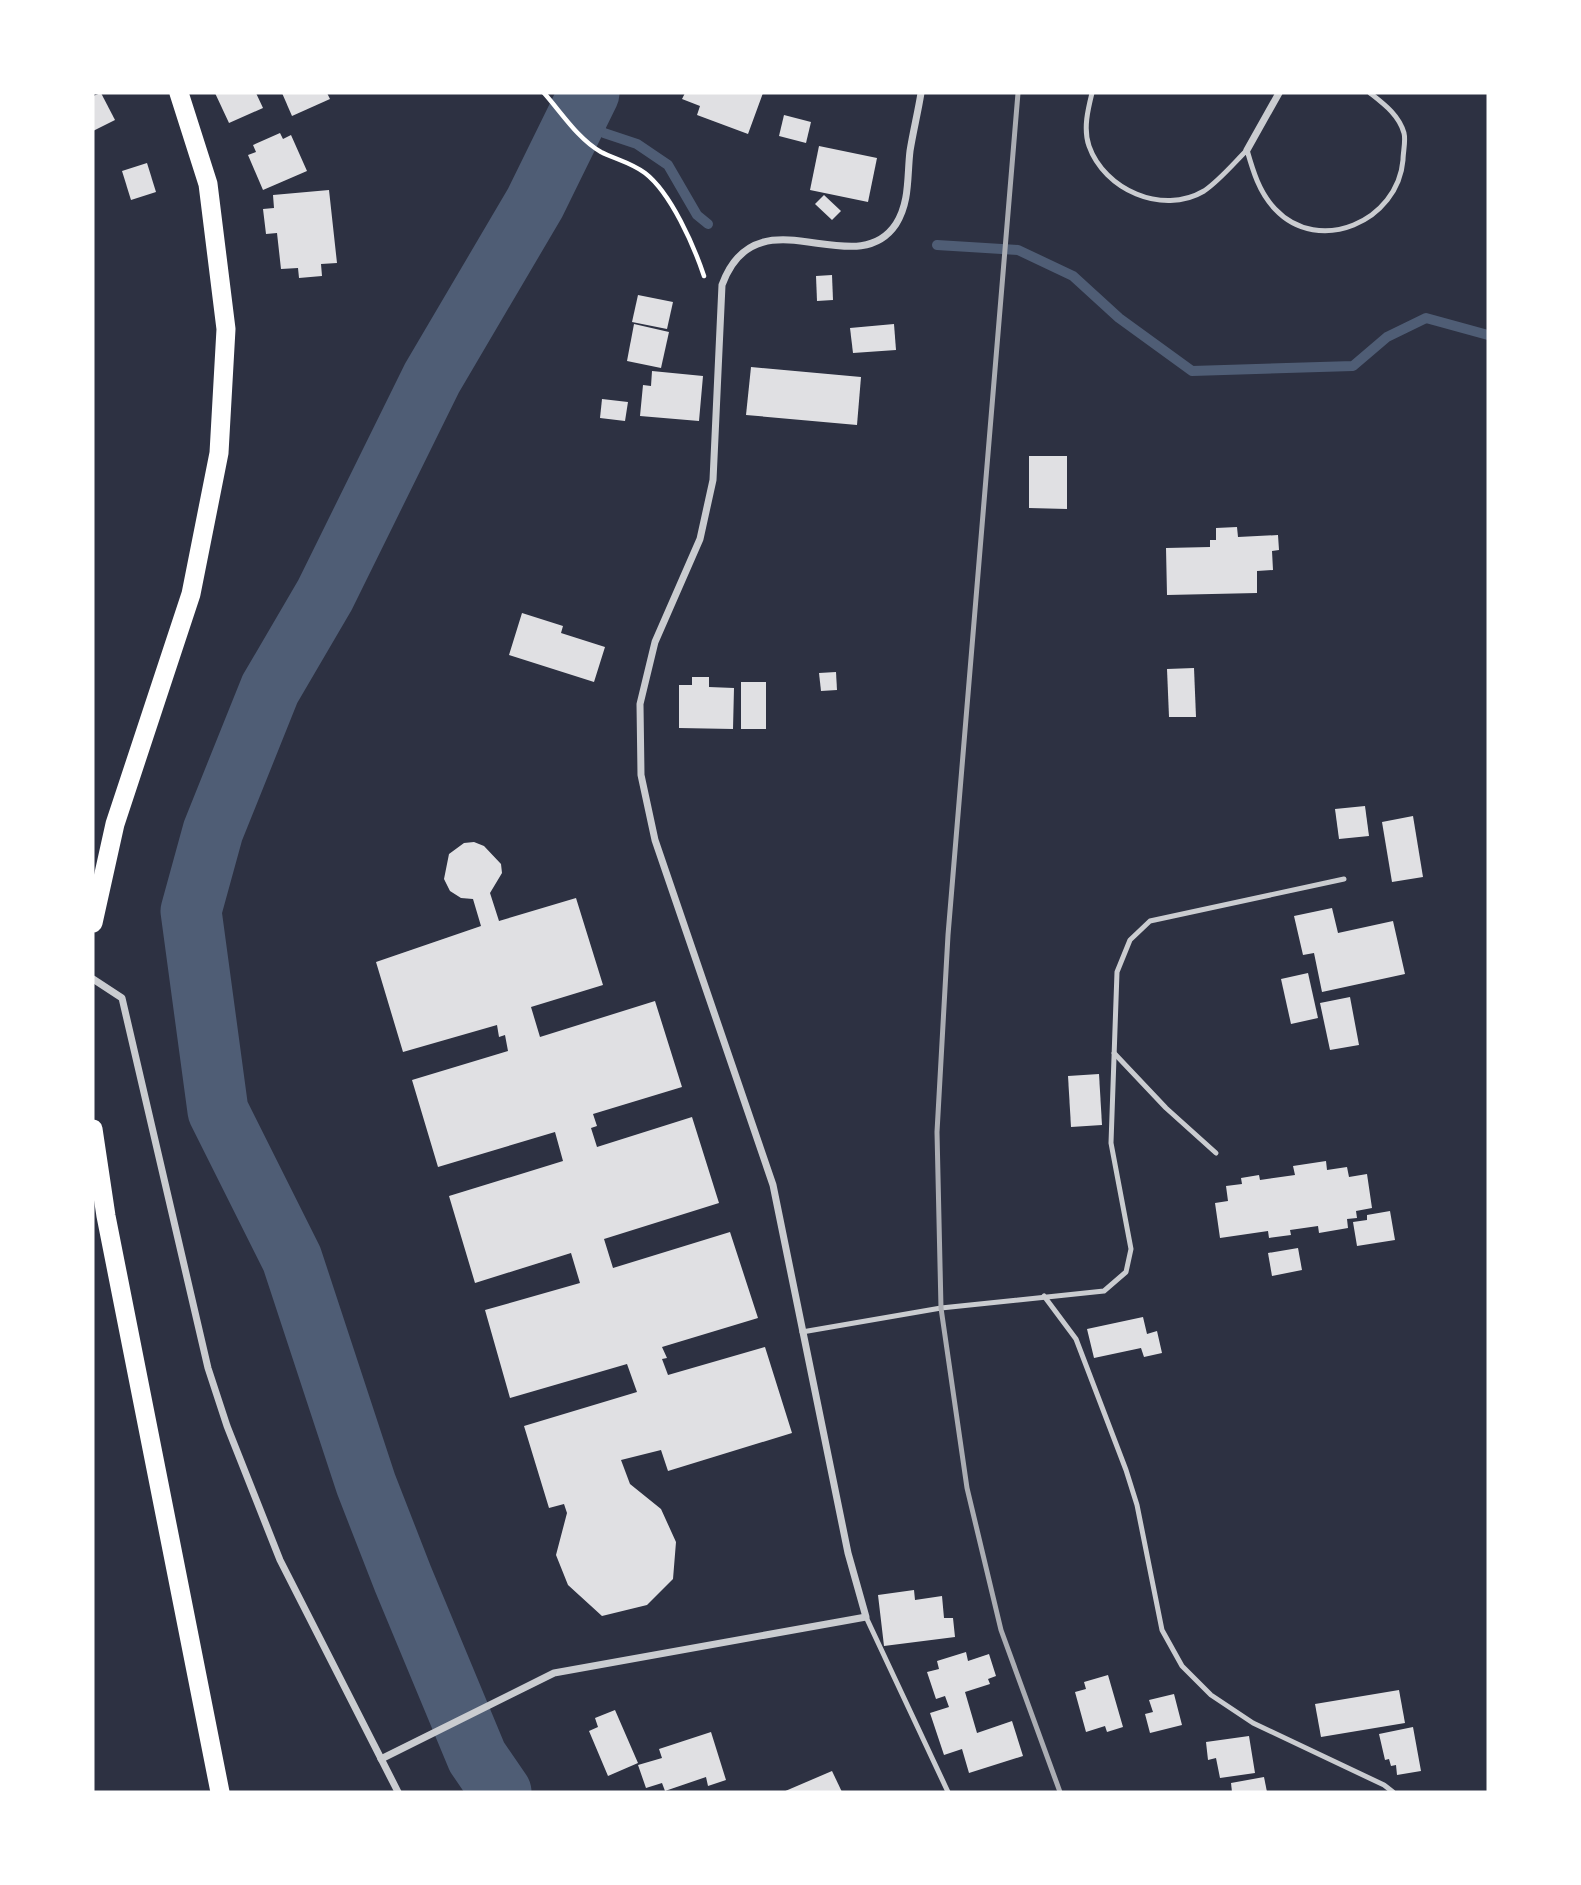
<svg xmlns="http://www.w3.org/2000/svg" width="1581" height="1885" viewBox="0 0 1581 1885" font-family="Commissioner,sans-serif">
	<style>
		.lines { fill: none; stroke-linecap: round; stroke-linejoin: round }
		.stream { stroke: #4f5d75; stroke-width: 10 }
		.river { stroke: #4f5d75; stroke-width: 61 }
		.building { fill: #e0e0e3 }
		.path { stroke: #fff; stroke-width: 4.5 }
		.service { stroke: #caccd0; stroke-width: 5 }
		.minor { stroke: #caccd0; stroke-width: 7 }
		.trunk { stroke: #fff; stroke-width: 19 }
		.rail { stroke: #abadb3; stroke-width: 5 }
	</style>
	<rect width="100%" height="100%" fill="#2d3142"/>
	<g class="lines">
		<g class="stream">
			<polyline points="579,111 604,133 637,144 668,165 697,215 708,224"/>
			<polyline points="937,245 1018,250 1073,276 1119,318 1192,371 1353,366 1387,337 1426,318 1488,335"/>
		</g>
		<polyline class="river" points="501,1792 477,1757 403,1579 366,1484 292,1259 218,1111 191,911 213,831 270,689 325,595 432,378 535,203 589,93"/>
	</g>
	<g class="building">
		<polygon points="101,93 115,120 93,131 93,96"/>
		<polygon points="215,93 256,93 263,108 229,123"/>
		<polygon points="282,93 327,93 330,99 292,116"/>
		<polygon points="685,93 763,93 748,134 697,115 700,106 682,99"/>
		<polygon points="784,115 811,122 806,143 779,136"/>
		<polygon points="280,133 283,139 291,135 307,171 263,190 248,155 256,152 253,145"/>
		<polygon points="819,146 877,158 868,202 810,190"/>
		<polygon points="147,163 156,192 131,200 122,171"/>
		<polygon points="329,190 337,263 321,264 322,276 299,278 298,268 281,269 277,233 266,234 263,209 274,208 273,195"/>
		<polygon points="824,195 841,211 832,220 815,204"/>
		<polygon points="832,275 833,300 817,301 816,276"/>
		<polygon points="638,295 673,302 667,329 632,322"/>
		<polygon points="634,324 669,332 661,368 627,361"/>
		<polygon points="894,324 896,350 853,353 850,328"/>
		<polygon points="751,367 861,377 857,425 746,415"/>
		<polygon points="652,371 703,376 699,421 640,416 643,385 651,386"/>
		<polygon points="602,399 628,402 625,421 600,418"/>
		<polygon points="1029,456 1067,456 1067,509 1029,508"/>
		<polygon points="1237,527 1238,537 1278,535 1279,550 1272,551 1273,570 1257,571 1257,593 1167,595 1166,548 1210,547 1210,540 1216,540 1216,528"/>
		<polygon points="522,613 563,626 561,633 605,647 594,682 509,655"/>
		<polygon points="1194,668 1196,717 1169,717 1167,669"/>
		<polygon points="836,672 837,690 821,691 819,673"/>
		<polygon points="692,677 709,677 709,687 734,688 733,729 679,728 679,685 692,685"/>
		<rect x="741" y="682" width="25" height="47"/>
		<polygon points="1365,806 1369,836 1339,839 1335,809"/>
		<polygon points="1413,816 1423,877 1392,882 1382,822"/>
		<polygon points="474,842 484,846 501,864 502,873 490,893 499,921 576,898 603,985 531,1007 540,1037 655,1001 682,1087 593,1114 597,1126 591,1128 597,1147 692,1117 719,1203 604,1239 613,1268 730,1232 758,1318 662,1347 667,1358 662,1359 668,1375 765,1347 792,1433 668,1471 661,1450 621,1460 630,1484 661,1509 676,1542 673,1579 647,1605 602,1616 568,1585 556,1555 567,1513 564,1504 549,1508 524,1426 637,1392 627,1364 510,1398 485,1310 580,1283 571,1253 475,1283 449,1196 563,1161 555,1132 438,1167 412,1080 508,1051 505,1035 499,1037 497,1025 403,1052 376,962 481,926 473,899 461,898 450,891 444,879 449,854 464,843"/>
		<polygon points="1332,908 1338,933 1393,921 1405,974 1322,992 1314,953 1303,955 1294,916"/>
		<polygon points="1308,973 1318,1018 1291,1024 1281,979"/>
		<polygon points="1350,997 1359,1045 1330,1050 1320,1003"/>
		<polygon points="1099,1074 1102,1125 1071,1127 1068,1076"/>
		<polygon points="1326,1161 1327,1170 1347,1167 1349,1177 1367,1174 1372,1208 1356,1211 1357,1218 1347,1219 1348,1228 1319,1233 1318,1226 1290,1230 1291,1235 1269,1238 1268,1231 1220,1238 1215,1203 1228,1201 1226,1186 1242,1184 1241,1178 1259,1175 1260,1180 1295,1175 1293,1166"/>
		<polygon points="1390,1211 1395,1240 1357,1246 1353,1222 1367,1220 1367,1215"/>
		<polygon points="1298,1248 1302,1270 1272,1276 1268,1253"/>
		<polygon points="1143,1317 1147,1334 1157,1331 1162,1353 1144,1357 1141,1348 1094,1358 1087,1329"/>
		<polygon points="914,1590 915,1600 942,1596 944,1618 953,1618 955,1637 884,1646 878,1595"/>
		<polygon points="966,1652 968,1661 989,1654 996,1676 988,1679 990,1684 965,1692 977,1733 1012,1721 1023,1756 969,1773 962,1749 944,1755 930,1713 949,1707 945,1696 936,1699 927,1672 939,1669 937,1661"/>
		<polygon points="1108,1675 1123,1727 1107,1732 1105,1726 1086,1732 1075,1692 1086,1689 1084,1682"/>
		<polygon points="1399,1690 1405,1723 1321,1737 1315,1704"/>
		<polygon points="1174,1694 1182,1725 1150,1733 1145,1714 1153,1712 1149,1700"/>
		<polygon points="615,1710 638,1763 608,1776 589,1731 598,1727 595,1718"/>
		<polygon points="1413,1727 1421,1771 1397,1775 1396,1765 1391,1766 1389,1759 1385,1760 1379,1734"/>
		<polygon points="711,1732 726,1780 708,1786 706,1777 665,1791 662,1783 646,1788 638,1765 662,1758 659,1749"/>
		<polygon points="1249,1736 1255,1773 1220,1778 1216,1758 1208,1760 1206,1742"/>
		<polygon points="832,1771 842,1792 783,1792"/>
		<polygon points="1264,1777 1267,1792 1232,1792 1231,1783"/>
	</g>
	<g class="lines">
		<path class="path" d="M 544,93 C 561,112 578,139 601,152 C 615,159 632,163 645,173 C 671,193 694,246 704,276"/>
		<g class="service">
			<path d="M 1092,93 C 1088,109 1083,129 1089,146 C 1104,189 1162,216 1204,191 C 1219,181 1234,163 1247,150 C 1253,171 1259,192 1275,209 C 1319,256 1398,221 1403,160 C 1403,152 1406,141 1404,133 C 1399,115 1384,104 1370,93"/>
			<polyline points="1114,1053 1166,1108 1216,1153"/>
			<polyline points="1044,1296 1076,1339 1126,1470 1137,1505 1162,1630 1182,1666 1211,1695 1253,1723 1384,1785 1393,1792"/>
			<polyline points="802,1332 941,1308 1104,1291 1126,1272 1131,1249 1111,1143 1117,972 1130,940 1150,921 1344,879"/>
			<polyline points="866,1617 948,1792"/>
		</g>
		<g class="minor">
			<polyline points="1247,150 1279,93"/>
			<polyline points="93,979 122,998 208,1368 227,1426 280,1560 398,1792"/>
			<path d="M 381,1759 L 554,1673 L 866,1617 L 848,1553 L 773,1185 L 655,840 L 641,775 L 640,704 L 655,642 L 700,539 L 713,480 L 722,285 C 757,189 855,286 896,224 C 910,202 907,176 910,151 C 913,132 918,112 921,93"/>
		</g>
		<g class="trunk">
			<polyline points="93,923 115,824 191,594 219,453 226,329 208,184 179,93"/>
			<polyline points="93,1129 106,1216 220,1792"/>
		</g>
		<polyline class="rail" points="1018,93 948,935 937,1132 941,1308 967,1488 1001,1630 1060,1792"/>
	</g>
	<rect width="1581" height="1885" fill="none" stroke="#ffffff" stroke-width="189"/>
</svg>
